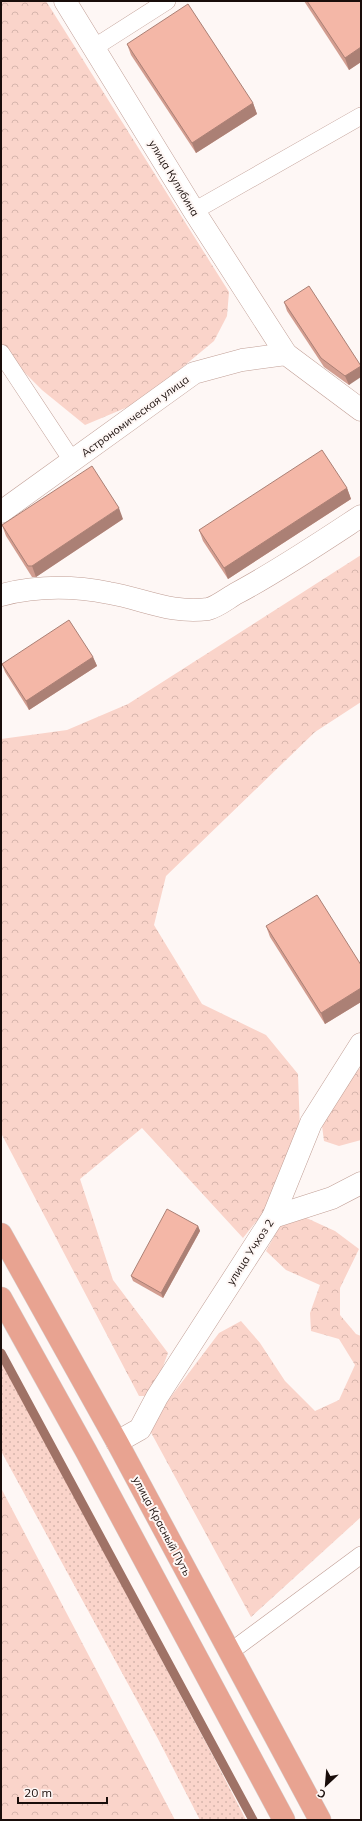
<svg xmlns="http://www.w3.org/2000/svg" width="362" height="1821" viewBox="0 0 362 1821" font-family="Mulish,sans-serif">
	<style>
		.grass { fill: url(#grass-dots) }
		.forest { fill: url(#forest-crowns) }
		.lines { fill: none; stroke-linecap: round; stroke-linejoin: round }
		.stream { stroke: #9f7266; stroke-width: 9 }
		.lane-casing { stroke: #c19f96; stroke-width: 18 }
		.street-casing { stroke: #c19f96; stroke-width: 23 }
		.primary-casing { stroke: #d6d3d3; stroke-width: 23 }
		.lane { stroke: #fff; stroke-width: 17 }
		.street { stroke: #fff; stroke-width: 22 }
		.primary { stroke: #e8a391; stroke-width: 22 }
		.wall { fill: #d29d90 }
		.shaded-wall { fill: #ab8075 }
		.building { fill: #f4b7a7; stroke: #ab8075 }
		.labels { text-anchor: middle; stroke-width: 4; stroke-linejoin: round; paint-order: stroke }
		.street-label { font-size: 11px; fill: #190d0a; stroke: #fef7f5 }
	</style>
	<defs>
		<pattern id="grass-dots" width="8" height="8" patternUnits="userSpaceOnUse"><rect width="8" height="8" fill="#fad4ca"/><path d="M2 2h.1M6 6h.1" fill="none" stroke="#d6b5ac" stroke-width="1.8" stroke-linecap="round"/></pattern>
		<pattern id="forest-crowns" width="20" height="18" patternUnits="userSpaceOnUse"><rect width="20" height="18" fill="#fad4ca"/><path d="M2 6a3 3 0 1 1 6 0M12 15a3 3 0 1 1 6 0" fill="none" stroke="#d6b5ac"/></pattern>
	</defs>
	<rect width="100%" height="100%" fill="#fef7f5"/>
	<polygon class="grass" points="1,1360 214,1758 246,1820 200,1820 157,1737 1,1451"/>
	<g class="forest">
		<polygon points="1,1 46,1 229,292 227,316 214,341 142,401 85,425 42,390 1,349"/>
		<polygon points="361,555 361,702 315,732 166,876 154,925 202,1004 266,1035 298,1074 300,1132 267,1208 243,1238 142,1128 80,1179 113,1280 168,1353 152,1396 139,1396 1,1133 1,739 67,730 128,704"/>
		<polygon points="361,1067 361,1140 339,1146 324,1141 321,1118 339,1090"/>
		<polygon points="289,1210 335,1231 359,1249 340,1288 340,1315 356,1334 361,1336 361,1517 251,1617 148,1427 219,1333 241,1321 260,1343 285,1381 315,1411 339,1400 355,1365 339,1339 311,1331 310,1313 320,1285 286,1270 266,1251"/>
		<polygon points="1,1488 175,1820 1,1820"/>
	</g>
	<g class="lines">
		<polyline class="stream" points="1,1353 253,1820"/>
		<defs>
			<g id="lane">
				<polyline points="95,47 167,1"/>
				<polyline points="194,211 361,116"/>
				<polyline points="1,353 73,462"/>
				<polyline points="230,1652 361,1555"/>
			</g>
			<g id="street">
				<polyline points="65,1 194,211 286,354"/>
				<polyline points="1,512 194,373 242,360 286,354 361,410"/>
				<path d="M 1,595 C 36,586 74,586 109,593 C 144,599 171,614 208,609 C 217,607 228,598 237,593 C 280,570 320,543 361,516"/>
				<polyline points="273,1217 332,1198 361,1183"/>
				<polyline points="117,1442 140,1429 157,1397 273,1217 311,1123 361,1044"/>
			</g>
			<g id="primary">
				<polyline points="1,1234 117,1442 320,1820"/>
				<polyline points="1,1298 86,1451 284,1820"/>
			</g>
		</defs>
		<use href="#lane" class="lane-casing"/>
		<use href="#street" class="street-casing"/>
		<use href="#primary" class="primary-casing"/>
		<use href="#lane" class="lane"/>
		<use href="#street" class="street"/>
		<use href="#primary" class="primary"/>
	</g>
	<g class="wall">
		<polygon points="304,1 361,1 361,62 349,70"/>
		<polygon points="127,44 253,103 257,114 196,153 131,55"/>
		<polygon points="284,302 361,366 349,385 324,367 287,311"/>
		<polygon points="347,488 351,499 228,579 203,541 199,530"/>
		<polygon points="123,519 36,577 32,577 6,536 2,525"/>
		<polygon points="93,657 97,666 29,710 5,672 2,664"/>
		<polygon points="266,926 361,965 361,1002 325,1024 270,937"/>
		<polygon points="198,1226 200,1231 163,1298 133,1281 131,1276"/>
	</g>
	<g class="shaded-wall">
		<polygon points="361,47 361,62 349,70 345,58"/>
		<polygon points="253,103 257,114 196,153 192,143"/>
		<polygon points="361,366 361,377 349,385 345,376"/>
		<polygon points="347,488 351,499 228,579 224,568"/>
		<polygon points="119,508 123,519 36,577 32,566"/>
		<polygon points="93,657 97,666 29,710 26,701"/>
		<polygon points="361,988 361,1002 325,1024 321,1013"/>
		<polygon points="198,1226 200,1231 163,1298 161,1293"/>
	</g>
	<g class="building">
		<polygon points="307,1 361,1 361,47 345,58"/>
		<polygon points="188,4 253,103 192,143 127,44"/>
		<polygon points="309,286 361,366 345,376 321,358 284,302"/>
		<polygon points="322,450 347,488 224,568 199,530"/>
		<polygon points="92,466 119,508 32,566 28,566 2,525"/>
		<polygon points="69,620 93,657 26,701 2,664"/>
		<polygon points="317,895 361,965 361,988 321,1013 266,926"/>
		<polygon points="167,1209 198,1226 161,1293 131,1276"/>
	</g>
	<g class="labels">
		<g class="street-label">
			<text transform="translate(174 178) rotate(59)" y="4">улица Кулибина</text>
			<text transform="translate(135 416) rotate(-36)" y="4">Астрономическая улица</text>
			<text transform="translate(250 1252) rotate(-57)" y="4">улица Учхоз 2</text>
			<text transform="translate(162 1526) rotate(62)" y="4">улица Красный Путь</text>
		</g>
	</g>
	<rect width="362" height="1821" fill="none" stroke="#190d0a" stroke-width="4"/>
	<g transform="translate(326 1785) rotate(206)" stroke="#fef7f5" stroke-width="3" paint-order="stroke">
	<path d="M0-3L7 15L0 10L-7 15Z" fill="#190d0a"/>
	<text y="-6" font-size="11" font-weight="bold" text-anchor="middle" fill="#190d0a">С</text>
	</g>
	<path d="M18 1797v6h89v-6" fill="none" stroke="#190d0a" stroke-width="2"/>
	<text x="24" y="1797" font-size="12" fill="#190d0a" stroke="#fef7f5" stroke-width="3" paint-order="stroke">20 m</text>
</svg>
